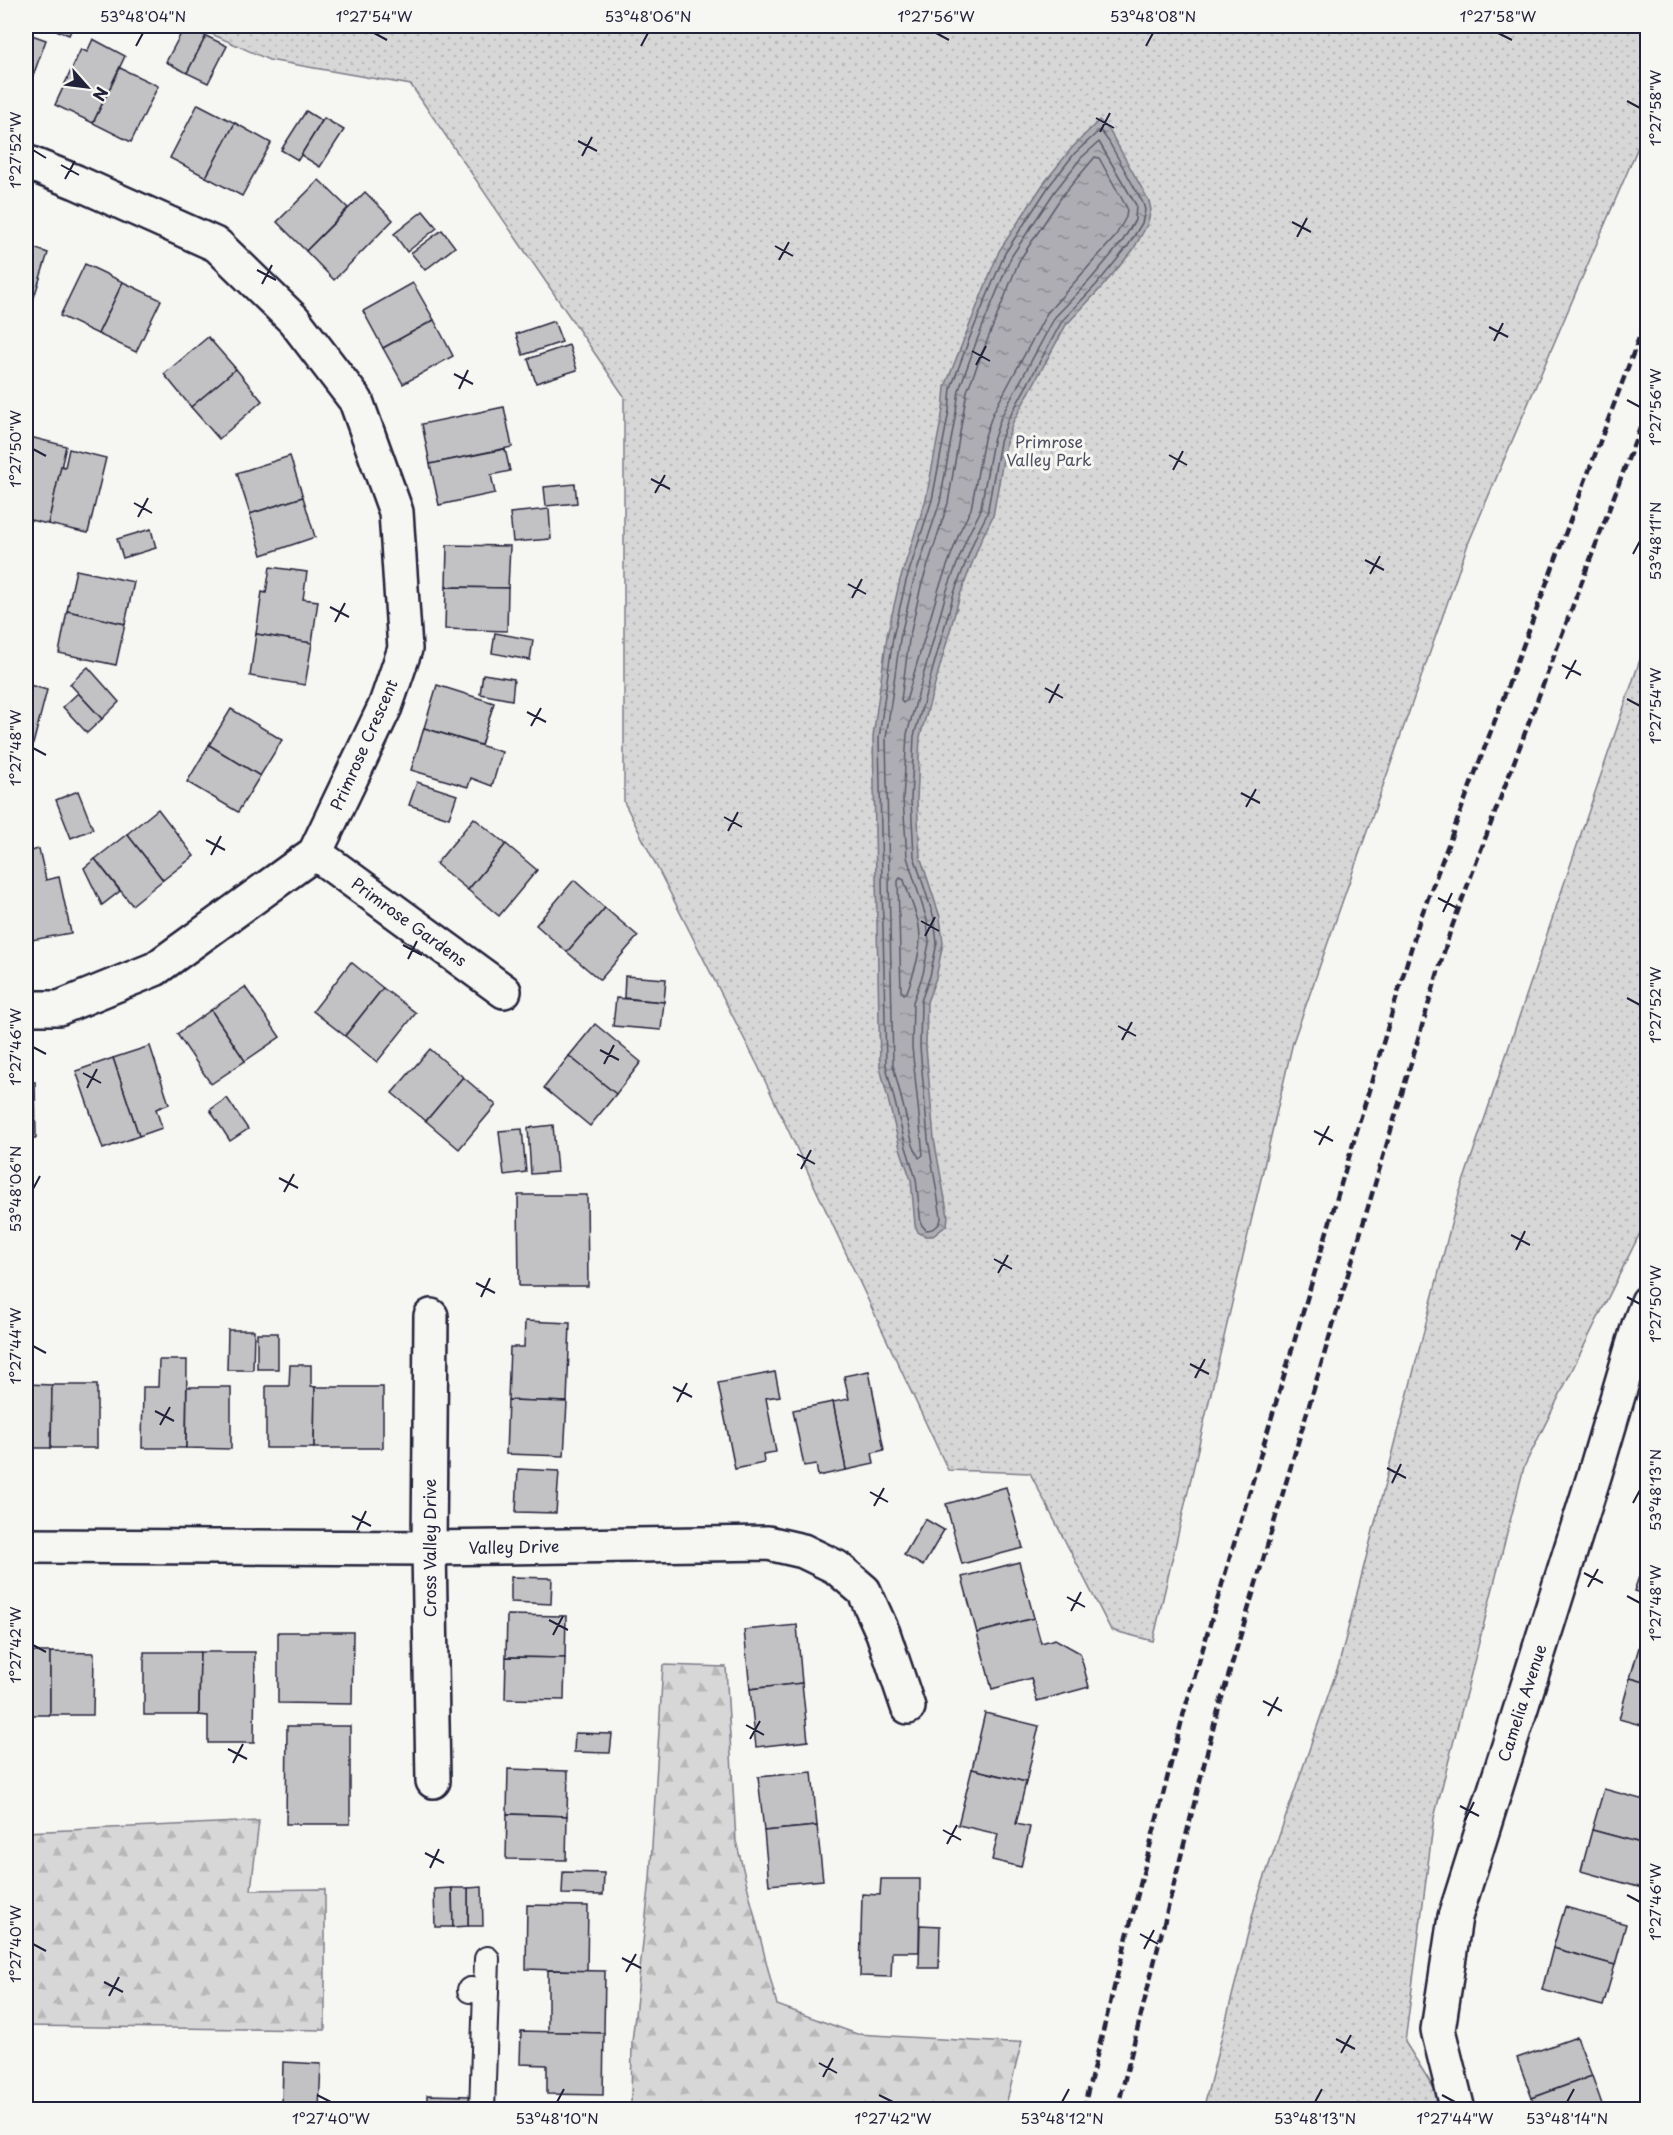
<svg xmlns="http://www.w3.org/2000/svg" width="1673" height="2135" viewBox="0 0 1673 2135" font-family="'Playpen Sans',sans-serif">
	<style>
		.grass { fill: url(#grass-dots); stroke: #7c7c89; stroke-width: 1.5 }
		.forest { fill: url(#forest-firs); stroke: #7c7c89; stroke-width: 1.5 }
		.water { fill: url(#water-ripples); stroke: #757583; stroke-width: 1.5 }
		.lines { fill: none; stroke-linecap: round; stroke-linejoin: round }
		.shore { stroke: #5a5a6b; stroke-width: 1.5 }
		.building { fill: #c2c2c4; stroke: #22223b; stroke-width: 1.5 }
		.service-casing { stroke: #22223b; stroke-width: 28 }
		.minor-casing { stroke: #22223b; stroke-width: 38 }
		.service { stroke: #f6f6f2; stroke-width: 24 }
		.minor { stroke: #f6f6f2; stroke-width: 33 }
		.rail { stroke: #22223b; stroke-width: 4.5; stroke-dasharray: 9 4.5; stroke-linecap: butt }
		.ticks { fill: none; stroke: #22223b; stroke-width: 2 }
		.labels { text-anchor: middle; stroke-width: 6; stroke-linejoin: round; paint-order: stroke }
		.park-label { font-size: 16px; fill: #4f4f62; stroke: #f6f6f2 }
		.street-label { font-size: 16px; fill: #22223b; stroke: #f6f6f2 }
		.neatline { fill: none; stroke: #22223b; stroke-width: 2 }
		.ticks-label { font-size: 15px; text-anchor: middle; fill: #22223b }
	</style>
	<defs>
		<pattern id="grass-dots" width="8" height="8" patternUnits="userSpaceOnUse" patternTransform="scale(1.5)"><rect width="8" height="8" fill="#d7d7d7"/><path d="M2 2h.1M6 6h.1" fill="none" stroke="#b8b8b9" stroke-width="1.8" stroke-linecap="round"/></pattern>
		<pattern id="forest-firs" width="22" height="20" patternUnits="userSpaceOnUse" patternTransform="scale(1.5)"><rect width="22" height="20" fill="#d7d7d7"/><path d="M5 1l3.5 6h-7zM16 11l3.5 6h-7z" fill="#b8b8b9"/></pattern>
		<pattern id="water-ripples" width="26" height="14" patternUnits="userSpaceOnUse" patternTransform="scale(1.5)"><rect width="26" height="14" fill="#adadb3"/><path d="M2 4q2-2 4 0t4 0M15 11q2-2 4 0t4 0" fill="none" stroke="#8c8c93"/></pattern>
	</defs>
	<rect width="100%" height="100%" fill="#f6f6f2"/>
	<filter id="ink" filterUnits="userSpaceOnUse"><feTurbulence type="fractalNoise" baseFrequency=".0167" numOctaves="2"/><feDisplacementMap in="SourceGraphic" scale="12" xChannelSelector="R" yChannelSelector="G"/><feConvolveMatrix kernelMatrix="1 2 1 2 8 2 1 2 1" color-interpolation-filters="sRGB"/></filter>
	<g filter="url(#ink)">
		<g class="grass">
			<polygon points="194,26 1647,26 1647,126 1468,544 1293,1042 1153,1641 1111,1630 1030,1473 948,1470 758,1066 624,802 624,396 411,85 269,60"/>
			<polygon points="1647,639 1647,1219 1524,1467 1434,1818 1405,2042 1447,2109 1203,2110 1256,1902 1339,1664 1458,1197"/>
		</g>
		<g class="forest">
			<polygon points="663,1665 726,1667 736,1841 777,2005 857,2034 1009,2043 1022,2041 1005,2109 631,2109 632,2042 650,1879"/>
			<polygon points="259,1821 251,1890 325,1889 325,2030 26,2026 26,1832"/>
		</g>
		<polygon class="water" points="1099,120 1109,130 1149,201 1151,210 1147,225 1133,250 1101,288 1066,325 1013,422 1006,443 993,516 981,540 960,595 920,737 917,800 920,856 940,917 943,943 936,978 927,1002 926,1047 934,1139 948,1216 947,1225 933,1236 924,1236 918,1232 915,1225 911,1180 900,1148 880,1067 873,737 887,636 900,580 926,499 943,410 945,387 999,251 1044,183 1071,149"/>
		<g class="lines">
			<g class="shore">
				<path d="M 1100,130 L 1109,142 L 1143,203 L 1145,210 L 1142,223 L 1128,246 L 1097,284 L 1062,321 L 1008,420 L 1000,442 L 987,514 L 975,538 L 954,593 L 914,736 L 911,800 L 914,856 L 934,918 L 937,943 L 930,976 L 921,1001 L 920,1047 L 928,1139 L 941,1217 C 941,1225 934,1230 926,1230 L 921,1224 L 916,1179 L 906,1147 L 886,1066 L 879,738 L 893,637 L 906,581 L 932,500 L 949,411 L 951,388 L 970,337 L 1005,253 L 1049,186 L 1075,153 Z"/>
				<polygon points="1099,142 1136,205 1135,220 1122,242 1091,279 1055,317 1001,417 993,441 980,512 968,535 947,590 907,734 903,800 907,857 927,920 929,943 923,974 913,1002 912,1047 923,1155 919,1158 913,1145 893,1065 886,738 900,639 913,583 940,502 956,412 959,390 977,340 1011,257 1055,191 1081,158"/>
				<polygon points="1095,157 1099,158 1127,208 1126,217 1115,237 1047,313 993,413 984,439 971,509 960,531 939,588 906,701 903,703 901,700 909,640 921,586 948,503 967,391 1019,261 1062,196"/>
				<path d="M 900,878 L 904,880 C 908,894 914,907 918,921 C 924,945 915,970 907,992 L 904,994 L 901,991 L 898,881 Z"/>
			</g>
		</g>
		<g class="building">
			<polygon points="46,26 73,26 69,35"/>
			<polygon points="76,26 99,26 96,33"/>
			<polygon points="185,26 206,36 187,73 166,62"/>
			<polygon points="26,33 46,40 26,95"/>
			<polygon points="206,36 227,46 208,83 187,73"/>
			<polygon points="93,39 125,56 93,123 55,105 81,49 87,52"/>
			<polygon points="120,68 158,86 131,142 93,123"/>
			<polygon points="198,104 235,123 206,177 170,158"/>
			<polygon points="306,111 322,121 298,160 281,150"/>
			<polygon points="324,118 344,130 320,167 301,155"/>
			<polygon points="235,123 271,143 242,196 206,177"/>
			<polygon points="319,180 348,208 306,251 277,222"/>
			<polygon points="365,192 393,220 334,280 306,251"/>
			<polygon points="423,211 437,228 407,252 394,234"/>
			<polygon points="442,230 455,247 425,270 411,253"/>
			<polygon points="26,245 48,253 30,310 26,308"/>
			<polygon points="85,264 123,282 98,334 60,316"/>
			<polygon points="123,282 161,300 136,352 98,334"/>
			<polygon points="413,283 434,320 383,348 363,311"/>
			<polygon points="434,320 453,356 403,384 383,348"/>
			<polygon points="554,321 562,342 523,355 516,334"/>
			<polygon points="208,337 236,369 191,407 164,374"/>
			<polygon points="569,345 577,370 536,383 528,359"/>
			<polygon points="236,369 262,401 219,439 191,407"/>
			<polygon points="504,407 512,447 430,464 422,424"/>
			<polygon points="30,437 66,446 48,524 26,519 26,453"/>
			<polygon points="69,449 106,458 88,533 48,524 61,466 65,467"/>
			<polygon points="505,449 510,471 491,475 495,493 439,505 430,464"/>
			<polygon points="290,456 303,497 250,514 237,473"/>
			<polygon points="575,484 577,503 546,506 544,487"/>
			<polygon points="303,497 315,537 262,555 250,514"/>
			<polygon points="549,509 551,539 513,542 510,513"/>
			<polygon points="151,529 156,548 123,558 117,539"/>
			<polygon points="447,545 510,546 508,588 446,587"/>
			<polygon points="270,567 307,572 303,599 318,601 312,643 256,634 262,592 266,593"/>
			<polygon points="76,570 134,582 125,624 67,611"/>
			<polygon points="446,587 508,588 507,631 445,629"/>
			<polygon points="67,611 125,624 116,665 59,653"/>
			<polygon points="495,633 533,640 530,660 492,653"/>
			<polygon points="256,634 312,643 305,685 250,676"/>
			<polygon points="88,667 119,702 102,719 70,684"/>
			<polygon points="483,674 514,679 512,700 480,694"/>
			<polygon points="26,684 47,690 32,748 26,746"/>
			<polygon points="437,685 494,703 481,745 424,728"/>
			<polygon points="78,693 102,719 87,733 63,707"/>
			<polygon points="231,709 282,740 260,776 209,745"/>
			<polygon points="424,728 502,752 492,786 471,778 468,787 411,770"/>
			<polygon points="209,745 260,776 238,812 187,782"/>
			<polygon points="417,782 457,795 449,818 409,805"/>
			<polygon points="78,791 93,829 71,838 56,800"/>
			<polygon points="158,809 194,856 163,880 127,834"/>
			<polygon points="474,818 506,844 468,890 436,864"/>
			<polygon points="127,834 163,880 132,905 95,859"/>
			<polygon points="506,844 537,870 499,916 468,890"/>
			<polygon points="39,849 46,880 59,877 71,933 32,940 26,909 26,852"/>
			<polygon points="95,859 120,891 102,905 84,868"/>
			<polygon points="574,880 605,908 567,952 536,925"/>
			<polygon points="605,908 638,936 600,980 567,952"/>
			<polygon points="26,909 32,940 26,942"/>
			<polygon points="351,962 383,988 345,1036 313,1011"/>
			<polygon points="625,976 666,979 664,1002 624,998"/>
			<polygon points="245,987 280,1037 245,1061 211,1010"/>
			<polygon points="383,988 416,1013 377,1062 345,1036"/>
			<polygon points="616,998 664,1002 661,1030 613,1026"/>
			<polygon points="211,1010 245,1061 211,1084 177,1034"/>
			<polygon points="595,1024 641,1062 616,1094 569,1056"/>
			<polygon points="150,1046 169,1104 156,1109 162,1128 139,1136 113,1058"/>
			<polygon points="430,1049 463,1077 426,1121 392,1093"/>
			<polygon points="569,1056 616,1094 590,1126 544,1088"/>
			<polygon points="113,1058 139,1136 103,1149 76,1071"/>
			<polygon points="463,1077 496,1105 459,1149 426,1121"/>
			<polygon points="26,1082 35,1082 36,1138 26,1138"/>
			<polygon points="227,1098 248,1129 230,1141 210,1110"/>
			<polygon points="553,1125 557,1172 531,1174 528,1128"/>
			<polygon points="522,1129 526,1172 504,1175 499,1131"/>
			<polygon points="518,1195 587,1195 588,1286 519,1286"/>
			<polygon points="525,1321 570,1323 567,1402 508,1400 510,1347 524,1347"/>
			<polygon points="228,1330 254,1330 253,1370 227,1370"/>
			<rect x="257" y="1333" width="21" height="36"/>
			<polygon points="159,1360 187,1360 186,1448 142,1448 143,1387 158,1387"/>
			<polygon points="290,1365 311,1365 311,1386 315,1387 314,1448 266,1448 266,1386 289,1386"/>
			<polygon points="869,1371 884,1450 872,1453 874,1464 846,1470 833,1402 849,1399 844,1376"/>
			<polygon points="775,1372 780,1396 766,1398 776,1452 763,1454 764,1463 735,1469 718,1383"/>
			<polygon points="26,1384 52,1385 51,1448 26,1448"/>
			<polygon points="52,1385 97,1385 97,1448 51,1448"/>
			<polygon points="187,1387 231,1387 231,1449 186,1448"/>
			<polygon points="315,1387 383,1387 383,1448 314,1448"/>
			<polygon points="508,1400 567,1402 564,1456 506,1454"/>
			<polygon points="833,1402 846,1470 818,1476 816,1464 804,1466 793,1410"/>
			<polygon points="518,1469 559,1471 556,1513 516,1512"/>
			<polygon points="1006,1487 1023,1548 962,1564 946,1504"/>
			<polygon points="925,1519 944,1530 923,1566 904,1555"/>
			<polygon points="1648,1551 1648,1595 1634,1591"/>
			<polygon points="1019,1562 1034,1618 977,1633 962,1577"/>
			<polygon points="511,1577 552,1578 551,1604 511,1602"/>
			<polygon points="507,1615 566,1616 565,1658 506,1657"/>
			<polygon points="1034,1618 1041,1643 1055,1639 1080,1653 1089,1687 1037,1701 1031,1678 992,1689 977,1633"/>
			<polygon points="797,1625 802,1683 750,1689 744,1630"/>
			<polygon points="278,1632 353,1632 352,1704 278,1703"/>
			<polygon points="1642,1637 1648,1638 1648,1683 1630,1678"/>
			<rect x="26" y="1652" width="24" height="63"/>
			<polygon points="50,1652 94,1653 93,1715 50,1715"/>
			<polygon points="144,1652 200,1652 199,1715 144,1715"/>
			<polygon points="200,1652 255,1652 254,1743 208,1743 208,1716 199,1715"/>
			<polygon points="506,1657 565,1658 564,1700 505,1699"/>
			<polygon points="1630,1678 1648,1683 1648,1727 1619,1719"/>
			<polygon points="802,1683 808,1741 756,1747 750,1689"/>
			<polygon points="985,1713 1039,1726 1026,1782 972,1769"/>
			<polygon points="287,1726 350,1726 350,1824 286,1824"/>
			<polygon points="575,1733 612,1734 610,1753 574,1752"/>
			<polygon points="508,1769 568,1771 567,1816 507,1814"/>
			<polygon points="972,1769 1026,1782 1016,1824 1030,1827 1021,1867 992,1860 998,1834 958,1825"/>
			<polygon points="812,1772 817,1826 764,1831 758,1777"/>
			<polygon points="1604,1789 1648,1801 1648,1845 1592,1830"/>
			<polygon points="507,1814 567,1816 566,1860 506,1859"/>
			<polygon points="817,1826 823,1880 769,1885 764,1831"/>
			<polygon points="1592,1830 1648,1845 1648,1869 1642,1888 1581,1871"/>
			<polygon points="563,1872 604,1873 603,1895 562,1894"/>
			<polygon points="881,1879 920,1879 919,1952 892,1952 891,1977 860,1976 862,1894 880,1895"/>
			<polygon points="482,1887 483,1926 468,1926 468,1888"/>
			<polygon points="452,1888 453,1927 435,1927 434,1889"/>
			<polygon points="452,1888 468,1888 468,1926 453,1927"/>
			<polygon points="527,1905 588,1906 587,1971 526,1969"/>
			<polygon points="1565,1907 1626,1924 1615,1965 1553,1948"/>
			<polygon points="920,1925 940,1926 939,1968 919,1968"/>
			<polygon points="1553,1948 1615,1965 1603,2006 1542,1990"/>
			<polygon points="548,1970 605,1971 604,2033 548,2032"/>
			<polygon points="521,2031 604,2033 603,2095 547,2094 547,2065 520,2064"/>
			<polygon points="1577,2037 1592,2076 1532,2098 1517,2058"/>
			<polygon points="283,2062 321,2064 319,2109 282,2108"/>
			<polygon points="1592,2076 1604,2110 1536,2110 1532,2098"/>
			<polygon points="427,2095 471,2096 470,2110 427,2110"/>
		</g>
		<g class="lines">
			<defs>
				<g id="service">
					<polyline points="470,1990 486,1991 487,1959"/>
					<polyline points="482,2110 486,1991"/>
				</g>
				<g id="minor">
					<polyline points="26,162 76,182 217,245 294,320 356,401 396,512 405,649 385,707 315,853 155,969 59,1008 26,1008"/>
					<polyline points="315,853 504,991"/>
					<polyline points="431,1316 429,1548 433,1781"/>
					<polyline points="26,1546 429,1548 768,1543 803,1551 836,1567 864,1591 883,1633 908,1707"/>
					<polyline points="1458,2110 1438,2030 1455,1917 1595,1473 1639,1325 1648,1302"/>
				</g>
			</defs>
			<use href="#service" class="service-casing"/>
			<use href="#minor" class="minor-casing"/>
			<use href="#service" class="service"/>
			<use href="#minor" class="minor"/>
			<g class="rail">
				<polyline points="1083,2110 1184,1712 1419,922 1648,314"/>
				<polyline points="1117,2110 1215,1721 1450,932 1648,406"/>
			</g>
		</g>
	</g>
	<path class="ticks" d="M 374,33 L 387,40M 936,33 L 949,40M 1498,33 L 1512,40M 136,46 L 143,33M 641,46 L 648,33M 1146,46 L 1153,33M 1627,101 L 1640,108M 1096,118 L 1114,128M 1100,132 L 1110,113M 578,141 L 597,151M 33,150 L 46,158M 582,156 L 592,137M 61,165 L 79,175M 65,179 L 75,161M 1292,222 L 1311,232M 1297,237 L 1307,218M 775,246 L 793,256M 779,260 L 789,242M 257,270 L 276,280M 262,284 L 272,265M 1489,327 L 1508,337M 1494,341 L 1503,323M 972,351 L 990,361M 976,365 L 986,346M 454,374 L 473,384M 459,389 L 468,370M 1627,400 L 1640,407M 33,449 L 46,456M 1169,455 L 1187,465M 1173,470 L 1183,451M 651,479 L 670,489M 655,493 L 665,475M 134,503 L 152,513M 138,517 L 148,498M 1633,554 L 1640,541M 1365,560 L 1384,570M 1370,574 L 1380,556M 848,584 L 866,594M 852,598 L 862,579M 330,607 L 349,617M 335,622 L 345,603M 1562,665 L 1581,675M 1566,679 L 1576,660M 1045,688 L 1063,698M 1627,699 L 1640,706M 1049,703 L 1059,684M 527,712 L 546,722M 531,726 L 541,708M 33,748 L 46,755M 1241,793 L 1260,803M 1246,807 L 1256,789M 724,817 L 742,827M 728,831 L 738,812M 206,840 L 225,850M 211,855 L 221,836M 1438,898 L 1457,908M 1443,912 L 1452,893M 921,921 L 939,931M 925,936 L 935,917M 403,945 L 422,955M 408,959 L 417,941M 1627,998 L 1640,1005M 1118,1026 L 1136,1036M 1122,1040 L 1132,1022M 33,1047 L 46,1054M 600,1050 L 619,1060M 604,1064 L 614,1045M 83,1073 L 101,1083M 87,1088 L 97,1069M 1314,1131 L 1333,1141M 1319,1145 L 1329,1126M 797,1154 L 815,1164M 801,1169 L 811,1150M 279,1178 L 298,1188M 33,1189 L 40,1176M 284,1192 L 294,1174M 1511,1235 L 1530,1245M 1516,1250 L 1525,1231M 994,1259 L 1012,1269M 998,1273 L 1008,1255M 476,1283 L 495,1293M 481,1297 L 490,1278M 1627,1297 L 1640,1304M 33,1346 L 46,1353M 1190,1364 L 1209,1374M 1195,1378 L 1205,1359M 673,1387 L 692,1397M 677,1402 L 687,1383M 155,1411 L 174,1421M 160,1425 L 170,1407M 1387,1468 L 1406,1478M 1392,1483 L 1401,1464M 870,1492 L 888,1502M 1633,1503 L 1640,1490M 874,1506 L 884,1488M 352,1516 L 371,1526M 357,1530 L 366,1511M 1584,1573 L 1603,1583M 1588,1587 L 1598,1569M 1627,1596 L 1640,1603M 1067,1597 L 1085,1607M 1071,1611 L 1081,1592M 549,1620 L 568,1630M 553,1635 L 563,1616M 33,1645 L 46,1652M 1263,1701 L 1282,1711M 1268,1716 L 1278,1697M 746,1725 L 764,1735M 750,1739 L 760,1721M 228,1749 L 247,1759M 233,1763 L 243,1744M 1460,1806 L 1479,1816M 1465,1820 L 1474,1802M 943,1830 L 961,1840M 947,1844 L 957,1825M 425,1853 L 444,1863M 430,1868 L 439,1849M 1627,1895 L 1640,1902M 1140,1934 L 1158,1944M 33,1944 L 46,1951M 1144,1949 L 1154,1930M 622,1958 L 641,1968M 626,1972 L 636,1954M 104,1982 L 123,1992M 109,1996 L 119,1977M 1336,2039 L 1355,2049M 1341,2053 L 1351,2035M 819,2063 L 837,2073M 823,2077 L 833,2058M 317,2095 L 331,2102M 879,2095 L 893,2102M 1442,2095 L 1455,2102M 557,2102 L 564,2089M 1062,2102 L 1069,2089M 1315,2102 L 1322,2089M 1567,2102 L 1574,2089"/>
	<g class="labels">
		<g class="park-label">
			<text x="1049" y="448">Primrose<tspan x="1049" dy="18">Valley Park</tspan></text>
		</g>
		<g class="street-label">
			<text transform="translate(364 745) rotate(-66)" y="6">Primrose Crescent</text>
			<text transform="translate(409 922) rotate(36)" y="6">Primrose Gardens</text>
			<text transform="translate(514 1547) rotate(-1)" y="6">Valley Drive</text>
			<text transform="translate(430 1548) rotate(-90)" y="6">Cross Valley Drive</text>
			<text transform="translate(1522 1703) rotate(-72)" y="6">Camelia Avenue</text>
		</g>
	</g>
	<rect width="1673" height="2135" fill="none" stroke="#f6f6f2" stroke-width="66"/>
	<g transform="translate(87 87) rotate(118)" stroke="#f6f6f2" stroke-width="4.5" paint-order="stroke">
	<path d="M0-4.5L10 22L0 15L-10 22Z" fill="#22223b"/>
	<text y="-9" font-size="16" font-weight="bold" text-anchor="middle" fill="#22223b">N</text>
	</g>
	<rect x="33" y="33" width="1607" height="2069" class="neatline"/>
	<g class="ticks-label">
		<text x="143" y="22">53°48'04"N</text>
		<text x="374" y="22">1°27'54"W</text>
		<text x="648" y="22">53°48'06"N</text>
		<text x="936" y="22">1°27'56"W</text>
		<text x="1153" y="22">53°48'08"N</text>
		<text x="1498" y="22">1°27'58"W</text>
		<text transform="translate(1656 108) rotate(-90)" y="5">1°27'58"W</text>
		<text transform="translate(16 150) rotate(-90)" y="5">1°27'52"W</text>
		<text transform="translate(1656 407) rotate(-90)" y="5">1°27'56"W</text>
		<text transform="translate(16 449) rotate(-90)" y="5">1°27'50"W</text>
		<text transform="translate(1656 541) rotate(-90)" y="5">53°48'11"N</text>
		<text transform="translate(1656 706) rotate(-90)" y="5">1°27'54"W</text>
		<text transform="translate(16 748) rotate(-90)" y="5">1°27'48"W</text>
		<text transform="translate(1656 1005) rotate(-90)" y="5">1°27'52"W</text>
		<text transform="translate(16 1047) rotate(-90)" y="5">1°27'46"W</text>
		<text transform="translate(16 1189) rotate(-90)" y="5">53°48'06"N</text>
		<text transform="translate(1656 1304) rotate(-90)" y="5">1°27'50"W</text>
		<text transform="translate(16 1346) rotate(-90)" y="5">1°27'44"W</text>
		<text transform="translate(1656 1490) rotate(-90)" y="5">53°48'13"N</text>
		<text transform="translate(1656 1603) rotate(-90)" y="5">1°27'48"W</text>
		<text transform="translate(16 1645) rotate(-90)" y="5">1°27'42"W</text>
		<text transform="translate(1656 1902) rotate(-90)" y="5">1°27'46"W</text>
		<text transform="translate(16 1944) rotate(-90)" y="5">1°27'40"W</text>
		<text x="331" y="2124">1°27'40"W</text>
		<text x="557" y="2124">53°48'10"N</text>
		<text x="893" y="2124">1°27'42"W</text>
		<text x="1062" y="2124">53°48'12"N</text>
		<text x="1315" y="2124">53°48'13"N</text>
		<text x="1455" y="2124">1°27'44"W</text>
		<text x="1567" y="2124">53°48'14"N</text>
	</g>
</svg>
